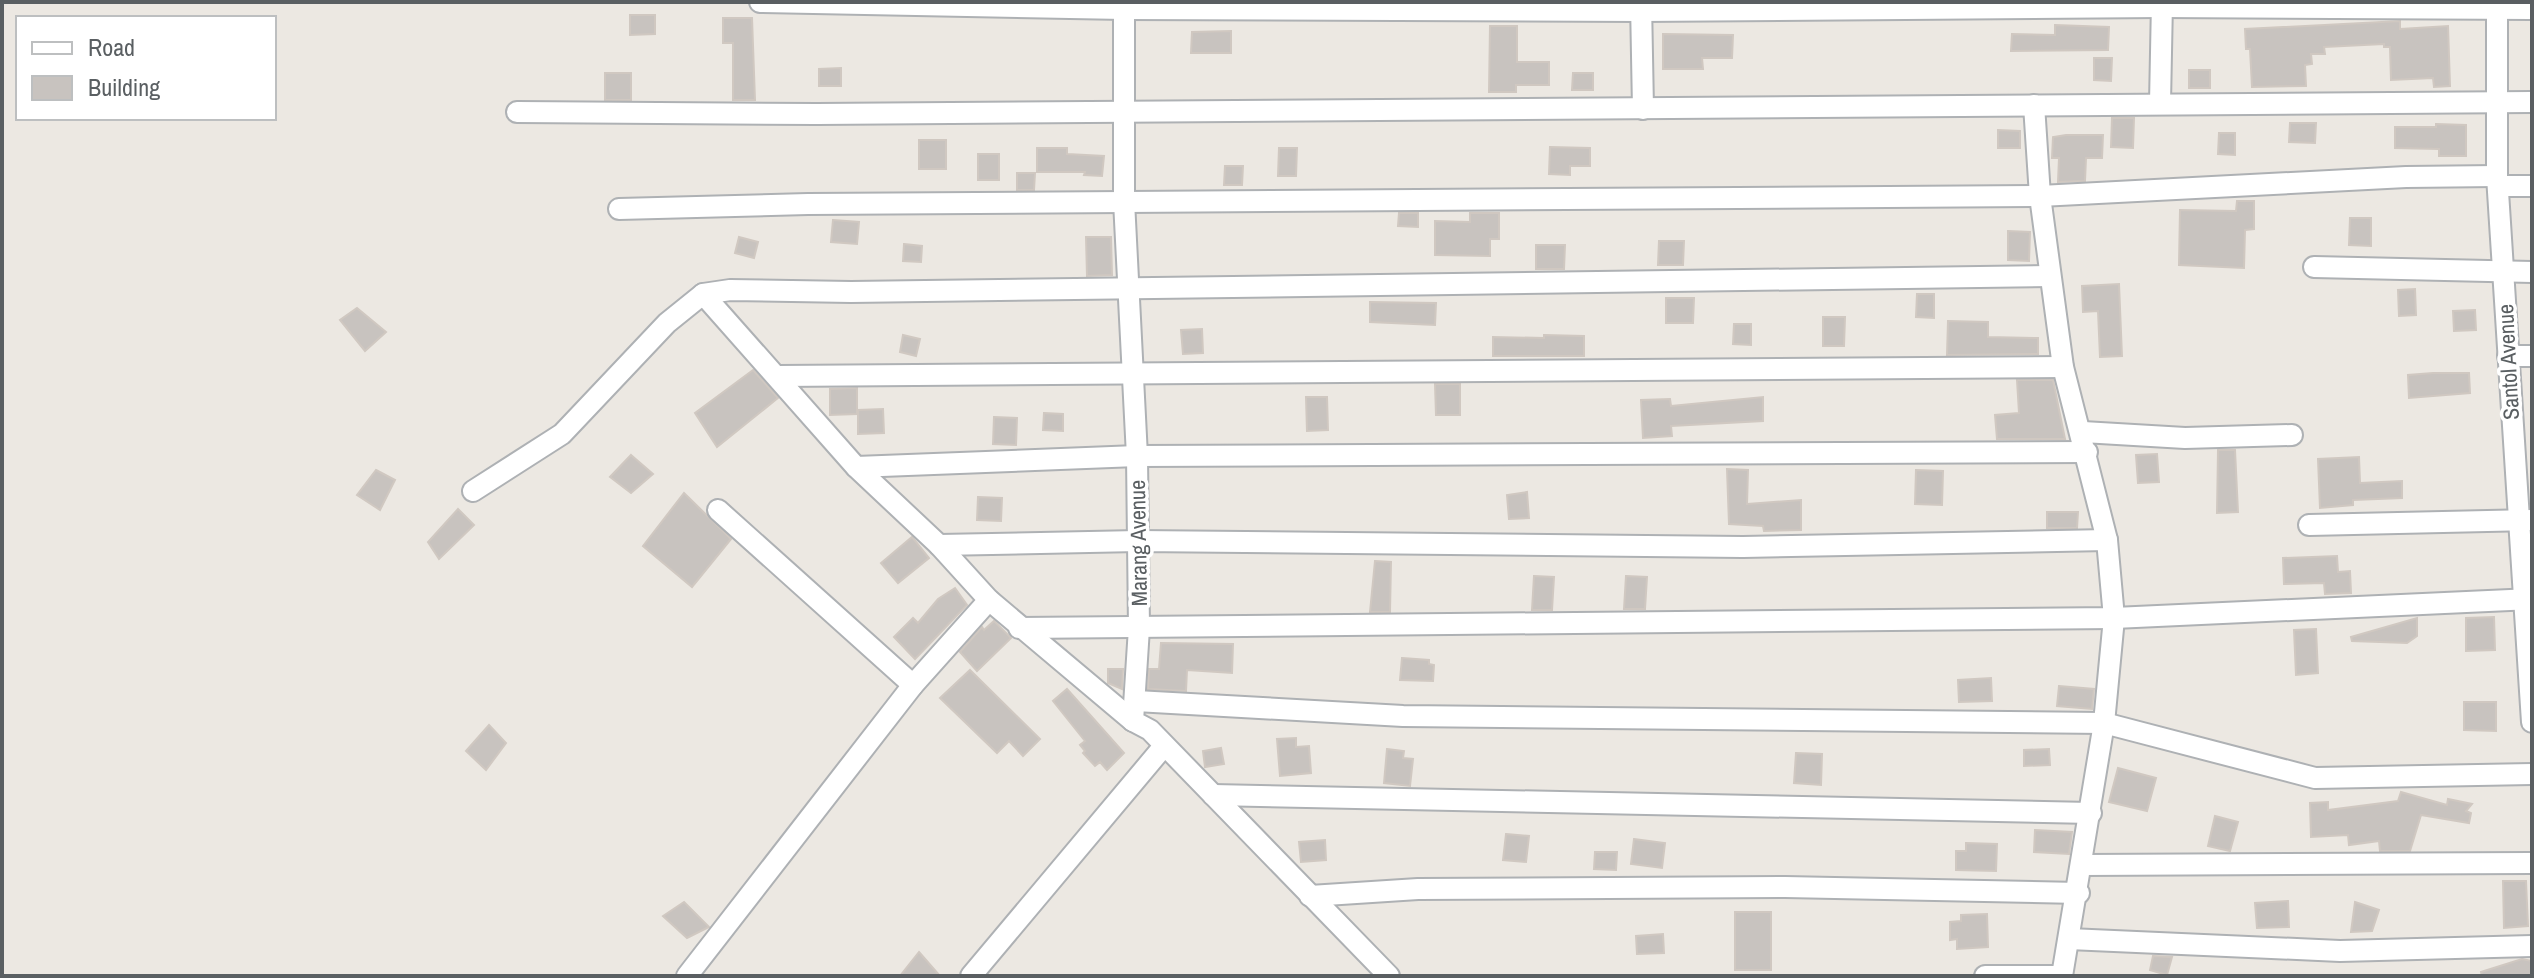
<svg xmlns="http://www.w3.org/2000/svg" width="2534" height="978" viewBox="0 0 2534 978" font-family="'Archivo Narrow',sans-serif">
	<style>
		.building { fill: #c8c3bf; stroke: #d0c8c1; stroke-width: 2 }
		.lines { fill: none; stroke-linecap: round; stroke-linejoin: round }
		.street-casing { stroke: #aeb1b4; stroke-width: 24 }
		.street { stroke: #fff; stroke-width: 20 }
		.labels { text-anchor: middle; stroke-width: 7; stroke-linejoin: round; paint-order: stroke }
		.street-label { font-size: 22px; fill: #5a5f62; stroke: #fff }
	</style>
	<rect width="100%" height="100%" fill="#ece8e2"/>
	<g class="building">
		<polygon points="630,15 655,15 655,34 630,35"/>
		<polygon points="723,18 752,18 755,100 733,100 733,43 723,43"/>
		<polygon points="2400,21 2400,29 2448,26 2450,86 2434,87 2433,78 2391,80 2390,47 2384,47 2384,44 2324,47 2325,54 2311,54 2312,64 2305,65 2306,86 2252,87 2250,49 2246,49 2245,29"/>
		<polygon points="2055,25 2109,27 2108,50 2011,51 2012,34 2055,35"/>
		<polygon points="1490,26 1517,26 1517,62 1549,62 1549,85 1516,85 1516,92 1489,92"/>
		<polygon points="1231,31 1231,53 1191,53 1192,32"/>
		<polygon points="1663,34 1733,35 1732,58 1702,58 1703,69 1663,69"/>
		<polygon points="2094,58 2112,58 2111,81 2094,80"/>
		<polygon points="841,68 841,86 819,86 819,69"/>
		<rect x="2189" y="70" width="21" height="18"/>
		<rect x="605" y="73" width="26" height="27"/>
		<polygon points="1573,73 1593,73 1593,90 1572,90"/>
		<polygon points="2112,118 2134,118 2133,148 2111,147"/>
		<polygon points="2290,123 2316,123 2315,143 2289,142"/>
		<polygon points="2436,124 2466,125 2466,156 2439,156 2439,149 2395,148 2395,127 2436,127"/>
		<polygon points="1998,130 2020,131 2020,148 1998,148"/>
		<polygon points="2219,133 2235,133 2235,155 2218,154"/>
		<polygon points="2066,135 2103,135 2102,158 2086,158 2085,181 2058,182 2059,158 2052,158 2053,137"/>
		<rect x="919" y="140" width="27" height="29"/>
		<polygon points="1550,147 1590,148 1590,166 1570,166 1570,175 1549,174"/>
		<polygon points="1037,148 1067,148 1067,154 1104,156 1102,176 1084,175 1085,172 1037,172"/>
		<polygon points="1279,148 1297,148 1296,176 1278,176"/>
		<rect x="978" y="154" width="21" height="26"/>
		<polygon points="1225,166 1243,166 1242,185 1224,185"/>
		<polygon points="1017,173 1035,173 1034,190 1017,190"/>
		<polygon points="2237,201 2254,201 2254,229 2245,230 2244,268 2179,265 2180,210 2236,211"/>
		<polygon points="1399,213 1418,213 1418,227 1398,226"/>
		<polygon points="1470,213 1499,213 1499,239 1490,239 1490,256 1435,255 1435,221 1470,222"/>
		<polygon points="2350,218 2371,218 2371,246 2349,245"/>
		<polygon points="833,220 859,222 857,244 831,242"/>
		<polygon points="2008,231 2030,232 2029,261 2008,260"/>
		<polygon points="739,237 758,242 754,258 735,253"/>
		<polygon points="1086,237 1111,237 1112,275 1087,276"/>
		<polygon points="1659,241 1684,241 1683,265 1658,265"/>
		<polygon points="904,244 922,246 921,262 903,261"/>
		<polygon points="1536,245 1565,245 1564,269 1536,269"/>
		<polygon points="2119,284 2122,356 2100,357 2098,311 2083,312 2082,286"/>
		<polygon points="2415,289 2416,315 2399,316 2398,290"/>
		<polygon points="1917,294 1934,294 1934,318 1916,317"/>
		<polygon points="1666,298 1694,298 1693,323 1666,323"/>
		<polygon points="1370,302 1436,303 1435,325 1370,322"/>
		<polygon points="357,308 386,332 365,351 340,320"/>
		<polygon points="2475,310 2476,330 2454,331 2453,311"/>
		<polygon points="1823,317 1845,317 1844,346 1823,346"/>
		<polygon points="1948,321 1988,322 1988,337 2038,338 2038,354 1947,355"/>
		<polygon points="1734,324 1751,324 1751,345 1733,344"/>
		<polygon points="1202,329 1203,353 1183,354 1181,330"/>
		<polygon points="903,335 920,339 916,356 900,352"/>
		<polygon points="1544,335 1584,336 1584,356 1493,356 1493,337 1544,338"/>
		<polygon points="753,370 778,398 717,447 695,413"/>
		<polygon points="2433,373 2469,373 2470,393 2409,398 2408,375"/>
		<polygon points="2017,380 2053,380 2065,439 1997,439 1995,415 2019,413"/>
		<polygon points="1435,384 1460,384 1460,415 1436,415"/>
		<polygon points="857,388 857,414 830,415 830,389"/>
		<polygon points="1306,397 1327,397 1328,430 1307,431"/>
		<polygon points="1763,397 1763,421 1671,426 1672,436 1643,438 1641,400 1670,399 1671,406"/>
		<polygon points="883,409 884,433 858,434 858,410"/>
		<polygon points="1044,413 1063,414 1063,431 1043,430"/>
		<polygon points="994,417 1017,418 1016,445 993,444"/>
		<polygon points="2218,450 2235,450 2238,512 2217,513"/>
		<polygon points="2157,454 2159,482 2138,483 2136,455"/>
		<polygon points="631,455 653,474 631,493 610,477"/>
		<polygon points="2359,457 2360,483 2402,481 2402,498 2353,500 2353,505 2320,508 2318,459"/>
		<polygon points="1727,469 1748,470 1747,504 1801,500 1801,530 1764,531 1763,526 1729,524"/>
		<polygon points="376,470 395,480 380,510 357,495"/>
		<polygon points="1916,470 1943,471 1942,505 1915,504"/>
		<polygon points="1527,492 1529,518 1509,519 1507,495"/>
		<polygon points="684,493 731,539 692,587 643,546"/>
		<polygon points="978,497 1002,498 1001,521 977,520"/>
		<polygon points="458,509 474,525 439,559 428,542"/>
		<polygon points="2047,512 2078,512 2077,528 2047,528"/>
		<polygon points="912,537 929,558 898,583 881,563"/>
		<polygon points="2337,556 2338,572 2350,571 2351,593 2325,594 2324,583 2284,584 2283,558"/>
		<polygon points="1375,561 1391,562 1390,612 1370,612"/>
		<polygon points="1534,576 1554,577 1552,610 1532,610"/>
		<polygon points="1626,576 1647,577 1645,609 1624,609"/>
		<polygon points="955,588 967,605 915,659 894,637 913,618 918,623 938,599"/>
		<polygon points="2494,617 2495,650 2466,651 2466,618"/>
		<polygon points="2417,618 2417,636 2407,643 2352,641 2351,637"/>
		<polygon points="994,621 1011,638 977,671 960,652 982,627 984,630"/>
		<polygon points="2316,629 2318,673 2296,675 2294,630"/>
		<polygon points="1161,643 1233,644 1232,673 1187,670 1186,691 1148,689 1149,669 1159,669"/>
		<polygon points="1402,658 1429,660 1429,664 1434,665 1433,681 1400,680"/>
		<polygon points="1108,669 1123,669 1122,689 1108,683"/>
		<polygon points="970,670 1040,739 1023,756 1009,741 997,753 940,698"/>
		<polygon points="1991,678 1992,701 1959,702 1958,680"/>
		<polygon points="2059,686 2094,689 2092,709 2057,706"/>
		<polygon points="1067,689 1124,753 1107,770 1100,762 1095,766 1083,753 1085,751 1080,745 1085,741 1053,701"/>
		<polygon points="2464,702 2496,702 2496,731 2464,730"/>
		<polygon points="489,725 506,743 486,770 466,751"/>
		<polygon points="1296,738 1296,747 1309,746 1311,773 1280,776 1277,739"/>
		<polygon points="1221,748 1224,764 1205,767 1203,751"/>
		<polygon points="1387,749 1404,751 1403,758 1413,759 1410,786 1384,783"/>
		<polygon points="2049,749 2050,765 2024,766 2024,750"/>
		<polygon points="1796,753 1822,754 1821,785 1794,783"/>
		<polygon points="2118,768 2156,778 2147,811 2109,802"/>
		<polygon points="2401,792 2447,805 2448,799 2472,804 2466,811 2471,813 2469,823 2421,815 2410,851 2380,851 2379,841 2349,845 2348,835 2311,837 2310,803 2328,802 2328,810 2398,801"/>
		<polygon points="2215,816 2238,822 2230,851 2208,846"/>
		<polygon points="2035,830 2072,832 2069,854 2034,852"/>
		<polygon points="1506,834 1529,836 1526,862 1503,860"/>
		<polygon points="1634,839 1665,843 1662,868 1631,864"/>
		<polygon points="1325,840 1326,860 1301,862 1299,842"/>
		<polygon points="1966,843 1997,844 1996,871 1956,870 1956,851 1966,851"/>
		<polygon points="1595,852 1617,852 1616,870 1594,869"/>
		<polygon points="2503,881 2526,881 2528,926 2504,928"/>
		<polygon points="2288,901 2289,927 2257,928 2255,903"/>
		<polygon points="684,902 709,927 687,938 663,916"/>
		<polygon points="2355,902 2379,910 2372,931 2351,932"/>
		<rect x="1735" y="912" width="36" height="58"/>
		<polygon points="1987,914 1988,947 1957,949 1957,939 1950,940 1950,922 1961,921 1961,915"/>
		<polygon points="1663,934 1664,953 1637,954 1636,936"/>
		<polygon points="919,952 940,976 900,976"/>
		<polygon points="2153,956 2172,957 2167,975 2150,970"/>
		<polygon points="2522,959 2532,961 2532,976 2482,976 2481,972"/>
	</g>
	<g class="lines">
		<defs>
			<g id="street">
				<polyline points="760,2 1124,9 1641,11 2162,7 2532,9"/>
				<polyline points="1124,2 1124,201 1137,456 1139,628 1133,721 1150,730 1389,976"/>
				<polyline points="1641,2 1643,109"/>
				<polyline points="2497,2 2497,176 2532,722"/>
				<polyline points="2160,103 2162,2"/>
				<polyline points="2034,105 2040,196 2063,367 2107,540 2114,618 2104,723 2062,976"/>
				<polyline points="517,112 817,114 2532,102"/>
				<polyline points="2498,186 2532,186"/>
				<polyline points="619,209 808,204 2040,196 2406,177 2497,176"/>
				<polyline points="2314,267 2532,272"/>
				<polyline points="703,294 856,467 939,545 989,600 1133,721"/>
				<polyline points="2508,356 2532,356"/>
				<polyline points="778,376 2063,367"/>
				<polyline points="2083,432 2185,438 2292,435"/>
				<polyline points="856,467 1137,456 2087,452"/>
				<polyline points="473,491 562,434 667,323 703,294 730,290 851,292 2050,276"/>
				<polyline points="718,510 913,685 989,600"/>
				<polyline points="2309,525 2532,520"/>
				<polyline points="939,545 1138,541 1743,547 2107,540"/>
				<polyline points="1019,628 2114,618 2532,599"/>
				<polyline points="1136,701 1403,716 2104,723 2315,778 2532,774"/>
				<polyline points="1213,795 2091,813"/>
				<polyline points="2083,865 2532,863"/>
				<polyline points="1310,896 1418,889 1785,887 2079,893"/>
				<polyline points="2069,939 2340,951 2532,946"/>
				<polyline points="687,976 913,685"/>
				<polyline points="971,976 1164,746"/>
				<polyline points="1985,976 2062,976"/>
			</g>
		</defs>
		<use href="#street" class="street-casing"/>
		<use href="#street" class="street"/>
	</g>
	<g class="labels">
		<g class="street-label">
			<text transform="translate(2508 362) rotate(-93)" y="8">Santol Avenue</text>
			<text transform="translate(1138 543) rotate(-91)" y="8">Marang Avenue</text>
		</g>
	</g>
	<rect width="2534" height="978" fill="none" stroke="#5a5f62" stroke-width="8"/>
	<rect x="16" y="16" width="260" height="104" fill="#ffffff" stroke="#bdbfc0" stroke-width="2"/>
	<rect x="32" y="42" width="40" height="12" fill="#ffffff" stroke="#bdbfc0" stroke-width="2"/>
	<text x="88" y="56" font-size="24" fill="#5a5f62">Road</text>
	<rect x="32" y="76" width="40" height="24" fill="#c8c3bf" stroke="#bdbfc0" stroke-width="2"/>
	<text x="88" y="96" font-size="24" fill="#5a5f62">Building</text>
</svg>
